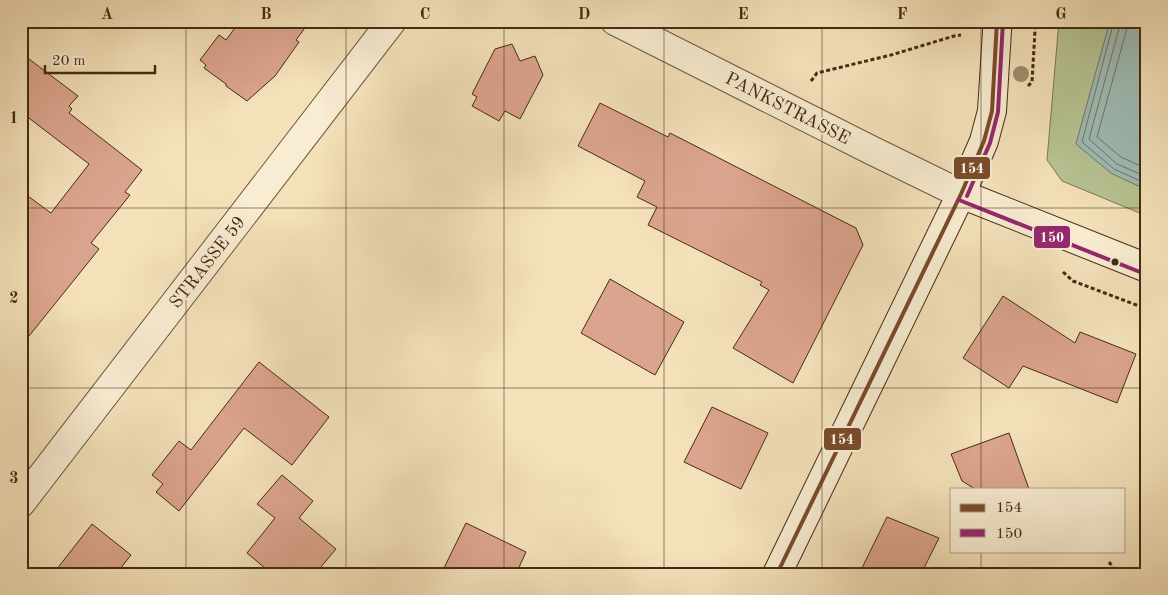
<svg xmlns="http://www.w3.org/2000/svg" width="1168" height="595" viewBox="0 0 1168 595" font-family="'Old Standard TT',serif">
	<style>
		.green { fill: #b7c393; stroke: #7e7852 }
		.water { fill: #9ebcb6; stroke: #7a8274 }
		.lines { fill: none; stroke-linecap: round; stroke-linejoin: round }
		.shore { stroke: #717464; stroke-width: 1 }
		.building { fill: #dba48e; stroke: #442c12 }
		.minor-casing { stroke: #70593c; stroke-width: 30 }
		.secondary-casing { stroke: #442c12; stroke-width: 30 }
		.path { stroke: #442c12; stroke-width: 3; stroke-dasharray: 4 2.5; stroke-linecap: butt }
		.minor { stroke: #f8ecd2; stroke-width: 28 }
		.secondary { stroke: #f8ecd2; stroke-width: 28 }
		.bus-1-casing { stroke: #f8ecd2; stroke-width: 8 }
		.bus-2-casing { stroke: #f8ecd2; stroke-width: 8 }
		.bus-1 { stroke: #7a4b2a; stroke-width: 4 }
		.bus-2 { stroke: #95276e; stroke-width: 4 }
		.tree { fill: #a08e6c }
		.grid { fill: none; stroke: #442c12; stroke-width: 1; stroke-opacity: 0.55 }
		.bus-dot { fill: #442c12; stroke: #f8ecd2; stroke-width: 2 }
		.labels { text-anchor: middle; stroke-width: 4; stroke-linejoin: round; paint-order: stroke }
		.street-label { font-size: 18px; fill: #442c12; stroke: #f8ecd2 }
		.line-badge { stroke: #f8ecd2; stroke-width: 2 }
		.badge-label { font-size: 14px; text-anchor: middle; font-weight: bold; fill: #fff }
		.neatline { fill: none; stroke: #442c12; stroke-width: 2 }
		.grid-label { font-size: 16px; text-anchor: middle; font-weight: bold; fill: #442c12 }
	</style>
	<rect width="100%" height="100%" fill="#f4e1ba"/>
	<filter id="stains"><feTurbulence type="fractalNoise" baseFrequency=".004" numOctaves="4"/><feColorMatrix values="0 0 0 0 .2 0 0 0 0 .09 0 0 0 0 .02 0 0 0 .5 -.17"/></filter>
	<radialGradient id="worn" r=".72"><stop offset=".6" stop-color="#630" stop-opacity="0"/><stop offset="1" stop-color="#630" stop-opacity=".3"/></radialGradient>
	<polygon class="green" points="1059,21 1110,21 1076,144 1111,173 1147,190 1147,216 1062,181 1047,160"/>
	<polygon class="water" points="1110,21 1147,21 1147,190 1111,173 1076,144"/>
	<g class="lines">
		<g class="shore">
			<polyline points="1114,21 1082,142 1114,169 1147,184"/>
			<polyline points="1121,21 1089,139 1117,164 1147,177"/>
			<polyline points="1128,21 1127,28 1097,137 1121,157 1147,169"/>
		</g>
	</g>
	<g class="building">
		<polygon points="240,21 310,21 296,40 299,42 275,76 247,101 226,86 226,84 204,68 206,65 200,60 219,35 226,40"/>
		<polygon points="512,44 520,61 535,56 543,75 520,119 505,111 499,121 472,106 477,97 472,94 495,49"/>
		<polygon points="21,53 78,96 69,106 72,109 69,113 142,170 125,192 130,195 91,243 99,249 21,346 21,191 51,213 89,164 21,112"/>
		<polygon points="600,103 668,137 670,133 856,228 863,245 793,383 733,348 769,290 760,285 762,282 648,225 657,207 637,197 645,181 578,146"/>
		<polygon points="610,279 684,322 655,375 581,333"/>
		<polygon points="1003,296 1075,343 1080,332 1136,354 1117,403 1023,366 1009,388 963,358"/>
		<polygon points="259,362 329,417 292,465 244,428 179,511 156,492 163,484 152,475 179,441 191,450"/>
		<polygon points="712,407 768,433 741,489 684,462"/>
		<polygon points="1009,433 1029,489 975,489 962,481 951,454"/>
		<polygon points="282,475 313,501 299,518 336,549 315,574 272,574 247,553 275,518 257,504"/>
		<polygon points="887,517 939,538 921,574 859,574"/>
		<polygon points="466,523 526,552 516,574 441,574"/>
		<polygon points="92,524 131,555 116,574 53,574"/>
	</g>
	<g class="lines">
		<defs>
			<g id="minor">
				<polyline points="615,21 871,150 961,194"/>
				<polyline points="21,503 392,21"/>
			</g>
			<g id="secondary">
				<polyline points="961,194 1147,268"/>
				<polyline points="777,574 961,194 984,141 992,111 997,31 997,21"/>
			</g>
		</defs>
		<use href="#minor" class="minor-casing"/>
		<use href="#secondary" class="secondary-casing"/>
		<g class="path">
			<polyline points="811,81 817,73 891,55 954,36 961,35"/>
			<polyline points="1028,86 1032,82 1035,31 1037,21"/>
			<polyline points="1063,272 1073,281 1147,309"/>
			<polyline points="1109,562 1118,574"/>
		</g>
		<use href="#minor" class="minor"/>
		<use href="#secondary" class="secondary"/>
		<defs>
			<polyline id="bus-1" points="777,574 961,194 984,141 992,111 997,21"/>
			<g id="bus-2">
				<polyline points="967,196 990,143 998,112 1003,21"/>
				<polyline points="959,200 1145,274"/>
			</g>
		</defs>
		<use href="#bus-1" class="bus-1-casing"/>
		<use href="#bus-2" class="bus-2-casing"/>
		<use href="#bus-1" class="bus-1"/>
		<use href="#bus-2" class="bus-2"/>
	</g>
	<circle class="tree" cx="1021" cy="74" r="8"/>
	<path class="grid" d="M 186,21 L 186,574M 346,21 L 346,574M 504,21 L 504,574M 664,21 L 664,574M 822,21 L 822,574M 981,21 L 981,489M 21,208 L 1147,208M 21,388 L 1147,388M 981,551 L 981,574"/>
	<circle class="bus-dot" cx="1115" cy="262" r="4.5"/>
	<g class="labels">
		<g class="street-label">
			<text transform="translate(788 108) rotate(27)" y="6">PANKSTRASSE</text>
			<text transform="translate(207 262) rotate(-52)" y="6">STRASSE 59</text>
		</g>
	</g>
	<g class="line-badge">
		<rect x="953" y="156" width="38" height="24" rx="5" fill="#7a4b2a"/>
		<rect x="1033" y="225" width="38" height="24" rx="5" fill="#95276e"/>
		<rect x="823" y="427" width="39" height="24" rx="5" fill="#7a4b2a"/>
	</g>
	<g class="badge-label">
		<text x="972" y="173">154</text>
		<text x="1052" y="242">150</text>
		<text x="842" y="444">154</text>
	</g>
	<rect width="1168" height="595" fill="none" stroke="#f4e1ba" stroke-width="55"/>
	<rect x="950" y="488" width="175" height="65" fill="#f8ecd2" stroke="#b09f85"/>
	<rect x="960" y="504" width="25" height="8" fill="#7a4b2a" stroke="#b09f85"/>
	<text x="996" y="512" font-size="15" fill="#442c12">154</text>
	<rect x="960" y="529" width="25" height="8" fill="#95276e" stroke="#b09f85"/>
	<text x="996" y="538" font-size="15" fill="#442c12">150</text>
	<path d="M45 65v8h110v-8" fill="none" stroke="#442c12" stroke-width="2.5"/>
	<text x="52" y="65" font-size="15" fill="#442c12" stroke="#f8ecd2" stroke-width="4" paint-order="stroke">20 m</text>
	<rect x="28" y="28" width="1112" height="540" class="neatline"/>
	<g class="grid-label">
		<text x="107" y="19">A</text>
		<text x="266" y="19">B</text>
		<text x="425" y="19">C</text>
		<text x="584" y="19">D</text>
		<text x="743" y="19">E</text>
		<text x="902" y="19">F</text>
		<text x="1061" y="19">G</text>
		<text x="14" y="123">1</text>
		<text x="14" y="303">2</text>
		<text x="14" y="483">3</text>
	</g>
	<rect width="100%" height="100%" filter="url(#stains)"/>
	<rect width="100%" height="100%" fill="url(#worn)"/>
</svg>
